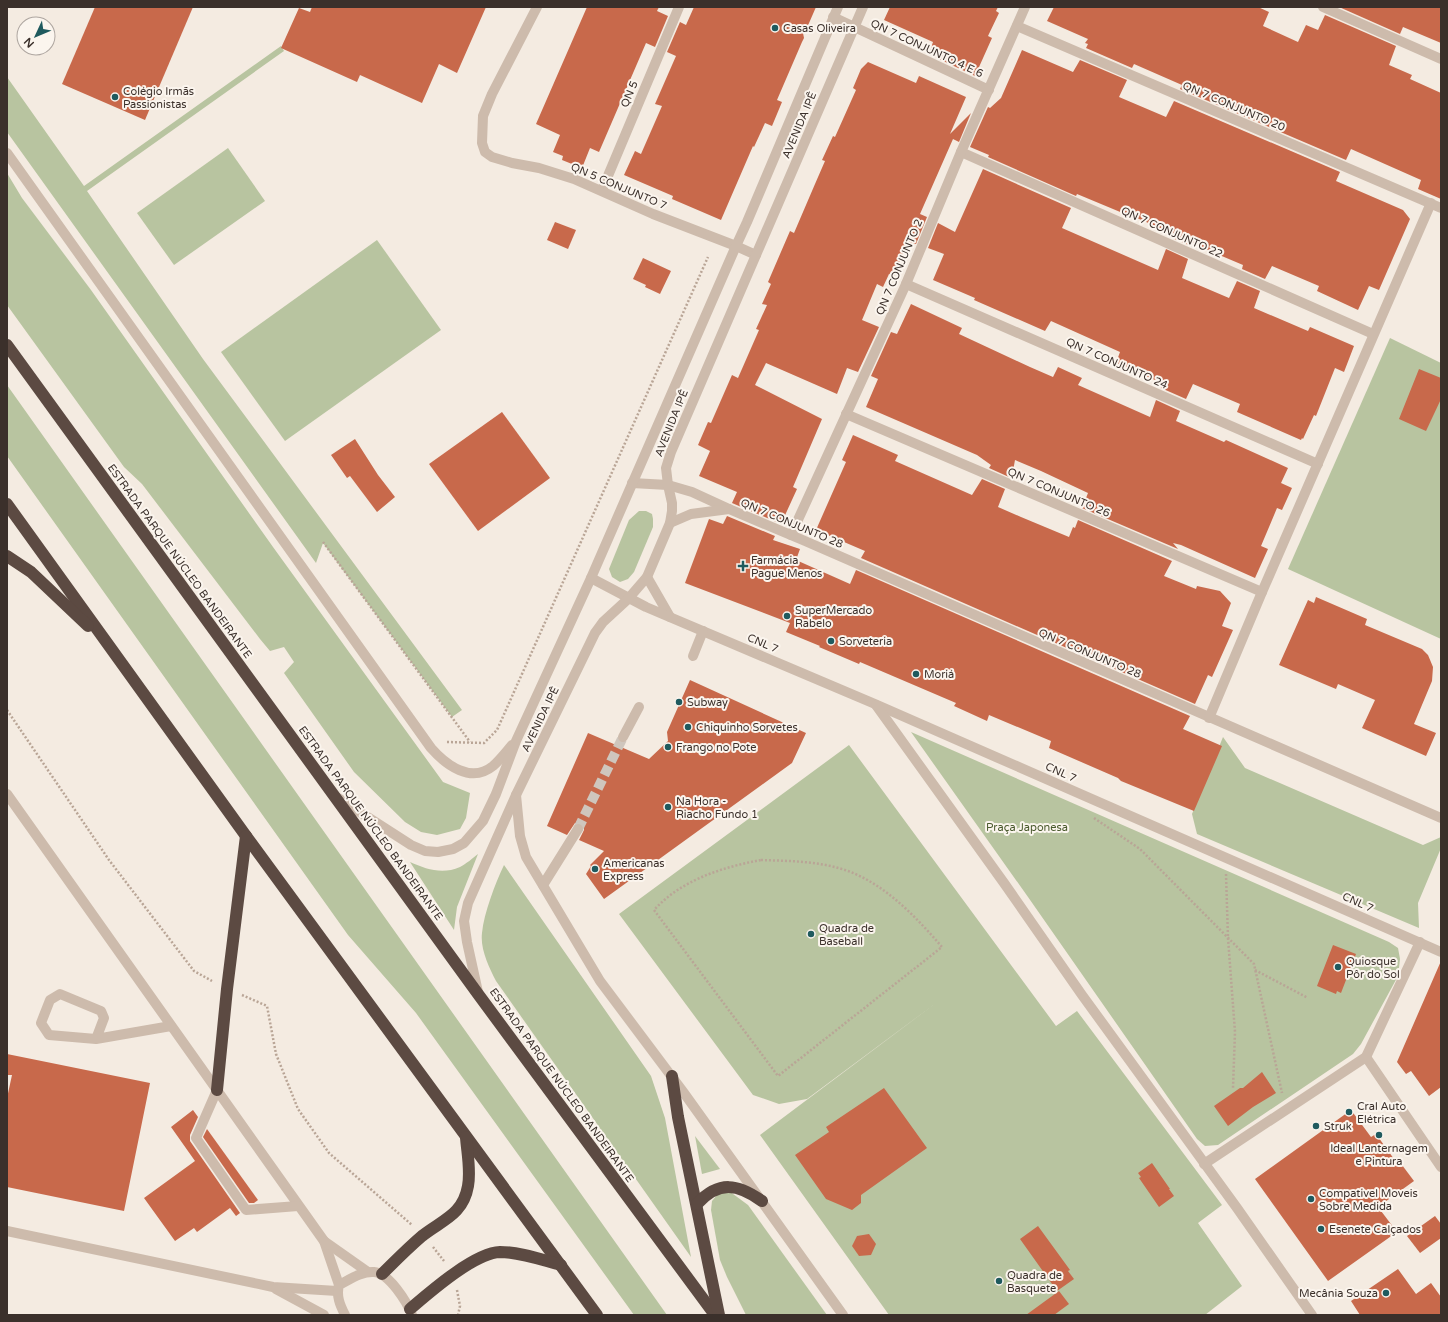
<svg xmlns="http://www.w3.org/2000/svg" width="1448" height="1322" viewBox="0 0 1448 1322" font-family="'Varela Round',sans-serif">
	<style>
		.green { fill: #b8c4a0 }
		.building { fill: #c8694b }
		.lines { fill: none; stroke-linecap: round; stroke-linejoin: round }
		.minor-tunnel { stroke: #cfc6bd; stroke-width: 10; stroke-dasharray: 10 5; stroke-linecap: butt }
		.path { stroke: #b9a596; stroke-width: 2.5; stroke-dasharray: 2 2; stroke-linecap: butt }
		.minor { stroke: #cdbbac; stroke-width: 10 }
		.highway { stroke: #5c4a42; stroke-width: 12 }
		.poi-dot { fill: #1f5a5e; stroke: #fbf5ee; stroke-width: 1.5 }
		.labels { text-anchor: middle; stroke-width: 4; stroke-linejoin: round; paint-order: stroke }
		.poi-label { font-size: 11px; fill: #3b302b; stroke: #fbf5ee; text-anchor: start }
		.street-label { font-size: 11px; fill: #3b302b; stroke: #fbf5ee }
		.park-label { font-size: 11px; fill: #4a5a2e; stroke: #fbf5ee }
	</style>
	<rect width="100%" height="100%" fill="#f4ebe1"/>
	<g class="green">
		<polygon points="281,46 284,51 87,191 203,359 462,710 452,717 323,543 316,563 7,132 7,77 84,186"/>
		<polygon points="228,148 265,201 174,265 137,213"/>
		<polygon points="7,173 22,198 91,290 273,547 443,782 470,793 466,818 460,829 437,835 421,832 405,822 354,772 284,673 294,662 284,647 270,651 260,639 142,484 124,467 7,305"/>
		<polygon points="377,240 441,330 285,441 221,352"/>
		<polygon points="1390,338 1441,363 1441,639 1288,569"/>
		<polygon points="7,385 667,1315 634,1315 416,1013 348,935 7,456"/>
		<polygon points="639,511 646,511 652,514 653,519 653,527 634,572 628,579 620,582 612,577 609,569 629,520"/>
		<polygon points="911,732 1389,942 1398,948 1400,959 1398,976 1361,1044 1353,1054 1218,1145 1205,1146 1197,1139 1028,897"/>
		<polygon points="1223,737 1245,768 1423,845 1441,837 1441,848 1418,903 1419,928 1197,834 1192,814"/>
		<polygon points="849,745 1056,1026 1077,1011 1222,1205 1198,1223 1242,1286 1205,1315 889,1315 760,1135 936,1003 807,1099 779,1104 753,1095 619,914"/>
		<path d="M 478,854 L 457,907 L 454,930 L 410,862 C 426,869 442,875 460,867 C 466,864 473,858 478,854 Z"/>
		<path d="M 504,865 L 651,1076 L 665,1118 L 691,1257 L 496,981 C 489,967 480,949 482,933 C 484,913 495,884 504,865 Z"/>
		<polygon points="695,1136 720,1169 702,1174"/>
		<polygon points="729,1191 748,1205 827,1315 746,1315 727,1277 720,1260 711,1210 712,1201 717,1195"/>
	</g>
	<g class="building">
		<polygon points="95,7 193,7 145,120 62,84"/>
		<polygon points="312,7 486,7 457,73 439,64 422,103 360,75 357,82 281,48 299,8 310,12"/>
		<polygon points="587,7 659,7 657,11 668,16 655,47 646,43 599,152 590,148 582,168 562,160 563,156 553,152 560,135 536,124"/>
		<polygon points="694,7 816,7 806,30 803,33 804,38 802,42 777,100 782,102 772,126 765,123 754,147 753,146 721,220 672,199 673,196 624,175 635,151 641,154 662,106 655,104 676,56 667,52 680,22 686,25"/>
		<polygon points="890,7 998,7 996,11 999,13 988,36 992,38 975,76 937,58 930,51 933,42 884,20"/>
		<polygon points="1054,7 1258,7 1269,12 1263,26 1298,42 1306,25 1318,30 1325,15 1396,46 1389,65 1412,75 1410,79 1441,93 1441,199 1418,189 1421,180 1351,149 1346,160 1180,89 1182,85 1134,64 1132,68 1086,48 1088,44 1085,43 1088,39 1047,21"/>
		<polygon points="1339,7 1441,7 1441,43 1403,27 1400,34"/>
		<polygon points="1022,50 1073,72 1080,60 1127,80 1119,97 1166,117 1174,101 1340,172 1336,181 1403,210 1410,219 1379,290 1369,286 1358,310 1317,291 1319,286 1272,266 1265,279 1242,269 1243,265 1191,243 1191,246 1170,237 1172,233 1125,213 1125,214 1077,194 1076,196 988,157 989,155 970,147 988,107 990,108 1001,98"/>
		<polygon points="868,62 916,83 919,76 966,97 950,134 971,113 959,142 953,139 920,214 927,217 916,244 908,242 894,276 889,274 883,287 877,284 862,320 879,327 858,372 847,368 837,394 766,363 755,385 822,419 793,487 797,489 781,524 732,503 737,492 699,476 710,451 698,445 708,422 711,423 732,375 738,378 759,330 756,329 767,305 762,304 771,284 768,282 790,231 794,233 815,184 825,161 822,160 833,136 835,137 856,90 853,88 861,69"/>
		<polygon points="983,169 1071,208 1062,228 1158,270 1166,249 1188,259 1182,278 1229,298 1237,281 1260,291 1254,308 1308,331 1310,327 1354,346 1344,372 1335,368 1316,416 1314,415 1303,439 1302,438 1301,440 1237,412 1240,404 1193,384 1186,399 1161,388 1162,383 1116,363 1120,352 1051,321 1045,331 974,300 975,298 933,280 944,254 928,248 938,223 955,232"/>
		<polygon points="555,222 576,230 568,249 547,240"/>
		<polygon points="643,258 671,271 660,294 645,287 646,285 633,279"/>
		<polygon points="911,304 962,328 959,334 1030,367 1053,377 1058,367 1082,378 1078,385 1150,417 1156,400 1180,411 1176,421 1224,442 1226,440 1288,468 1281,483 1292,488 1282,510 1277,508 1261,546 1268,549 1255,578 1181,545 1173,543 1178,549 1082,508 1088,493 1041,471 1015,460 1013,471 1011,470 1009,477 989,468 991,465 977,455 866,407 878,379 871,376 891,332 897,334"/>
		<polygon points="1419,369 1441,378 1441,399 1426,431 1399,419"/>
		<polygon points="502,412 550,478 478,531 429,464"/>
		<polygon points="853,435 898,455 895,461 972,495 982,479 1005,489 998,507 1021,517 1069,537 1073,527 1075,528 1078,520 1172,561 1164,576 1196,589 1197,586 1220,591 1231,603 1222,626 1233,630 1212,677 1208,675 1195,704 861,558 865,551 816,530 846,462 842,460"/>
		<polygon points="355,439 378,475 395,497 377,512 350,476 347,478 331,455"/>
		<polygon points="727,516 775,536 773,540 800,549 796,560 850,584 856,570 1190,716 1183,729 1222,746 1194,811 1121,781 1118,778 1049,748 1051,741 989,715 987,721 954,706 956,703 860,662 859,664 819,647 820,646 786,632 790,623 685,583 709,519 723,524"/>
		<polygon points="1316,597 1367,619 1365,625 1422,649 1428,655 1433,667 1432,681 1414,724 1436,733 1426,756 1362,728 1375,700 1338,684 1336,689 1279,665 1308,600 1314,603"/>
		<polygon points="690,680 806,733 792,763 604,899 586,874 591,866 590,865 604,851 579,840 584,830 584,826 581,823 575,823 567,835 547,826 588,733 649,759 668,741 667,732"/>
		<polygon points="1333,945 1356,954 1341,993 1337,991 1336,994 1317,986"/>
		<polygon points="1441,961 1441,1087 1429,1096 1411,1071 1406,1074 1397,1062"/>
		<polygon points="7,1054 150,1083 124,1211 7,1187 7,1098 12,1075 7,1075"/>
		<polygon points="1262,1072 1276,1093 1253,1107 1228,1126 1214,1106 1240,1088 1243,1088"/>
		<polygon points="884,1088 927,1148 861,1195 861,1203 852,1210 826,1199 795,1155 829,1132 826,1127"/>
		<polygon points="193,1110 198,1117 190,1135 190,1141 240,1213 236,1216 230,1208 197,1232 194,1228 175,1241 144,1198 195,1161 171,1127"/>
		<polygon points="1351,1110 1371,1137 1376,1134 1394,1159 1396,1157 1414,1181 1378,1207 1397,1232 1328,1281 1255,1179"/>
		<polygon points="207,1129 258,1200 254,1203 249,1203 203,1137"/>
		<polygon points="1152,1163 1170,1189 1169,1189 1174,1196 1159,1207 1139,1178 1141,1177 1138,1173"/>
		<polygon points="1435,1216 1441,1224 1441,1238 1420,1253 1407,1236"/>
		<polygon points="1038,1226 1070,1270 1068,1271 1074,1279 1057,1291 1020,1239"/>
		<polygon points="869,1234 876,1244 871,1255 859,1256 852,1246 857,1236"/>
		<polygon points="1398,1269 1416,1294 1431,1283 1441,1297 1441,1315 1360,1315 1351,1301"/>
		<polygon points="1059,1291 1069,1304 1054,1315 1026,1315"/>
	</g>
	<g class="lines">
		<polyline class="minor-tunnel" points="578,829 623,737"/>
		<g class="path">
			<polyline points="323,542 470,742"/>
			<polyline points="7,710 109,860 194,971 212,981"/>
			<polyline points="447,742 484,743 497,730 708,257"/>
			<polyline points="1094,818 1140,849 1254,964 1282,1093"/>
			<path d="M 761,860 C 790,861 820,861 848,871 C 886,885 916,917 942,947 L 778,1076 L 654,910 C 681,880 723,867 761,860 Z"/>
			<polyline points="1226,874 1228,938 1235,1032 1233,1088"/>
			<polyline points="1255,970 1308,998"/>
			<polyline points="242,995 267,1006 276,1054 298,1109 329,1153 412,1225"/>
			<polyline points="433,1247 444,1261"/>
			<polyline points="457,1290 460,1306 458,1315"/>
		</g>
		<g class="minor">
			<polyline points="537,7 492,94 483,116 482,143 485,152 492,157 512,163 539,168 574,179 653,214 736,246 756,255"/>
			<polyline points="1323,7 1441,59"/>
			<polyline points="833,17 989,90"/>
			<polyline points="1017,26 1441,208"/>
			<polyline points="961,152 1373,334"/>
			<path d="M 7,153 L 431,748 C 446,765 471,784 493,766 C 500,760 506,752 512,745"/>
			<polyline points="602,190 679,7"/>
			<polyline points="906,284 1318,464"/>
			<polyline points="846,414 1262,592"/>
			<polyline points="632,483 668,485 692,492 729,509 805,541 1441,818"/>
			<polyline points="670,523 691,514 729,509"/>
			<polyline points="791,535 906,284 961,152 1025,7"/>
			<polyline points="647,577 670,617"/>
			<polyline points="591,578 646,607 875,704 1441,952"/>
			<polyline points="693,656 703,631"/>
			<polyline points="876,705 1004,883 1082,995 1237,1208 1312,1315"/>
			<polyline points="1209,718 1262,592 1431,203"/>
			<polyline points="623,737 639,707"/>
			<polyline points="7,794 324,1241 339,1285"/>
			<polyline points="516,795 520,836 526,857 600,981 684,1093 843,1315"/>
			<polyline points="338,798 411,845 425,851 438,852 453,849 464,843 483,821 496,794 516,741 591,578 736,246 747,222 838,7"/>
			<polyline points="543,885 578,829"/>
			<polyline points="478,992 467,942 464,921 468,903 516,795 595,633 603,622 628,599 647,577 670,523 672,511 672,503 668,485 666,468 671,452 863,7"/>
			<polyline points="96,1039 104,1018 101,1011 60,994 50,1000 41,1023 49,1035 96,1039 171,1026"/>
			<polyline points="1366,1057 1441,1167"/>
			<polyline points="217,1090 196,1138 246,1210 298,1206"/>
			<polyline points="1204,1164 1366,1057 1420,942"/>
			<polyline points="7,1231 273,1287 337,1291"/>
			<polyline points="324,1241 368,1272"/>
			<polyline points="276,1289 324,1315"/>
			<path d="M 345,1315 C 340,1305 336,1296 339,1285 C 349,1280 362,1271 374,1272 C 389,1273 407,1302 412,1315"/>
		</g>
		<g class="highway">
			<polyline points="7,345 478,994 715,1315"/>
			<polyline points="7,504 246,836 597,1315"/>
			<polyline points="7,556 31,572 88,626"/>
			<polyline points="672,1076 678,1117 719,1315"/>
			<polyline points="217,1090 227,989 246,836"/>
			<path d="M 697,1204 C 719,1180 738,1184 762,1201"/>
			<path d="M 382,1274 C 395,1261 408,1248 422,1236 C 442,1220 463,1215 468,1186 C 471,1170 467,1152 466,1137"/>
			<path d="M 410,1309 C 430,1292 474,1253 500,1252 C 520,1252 542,1260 561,1265"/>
		</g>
	</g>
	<g class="poi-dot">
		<circle cx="775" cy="28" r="4"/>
		<circle cx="115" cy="97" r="4"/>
		<path d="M741 560h4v4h4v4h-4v4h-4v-4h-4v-4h4z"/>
		<circle cx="787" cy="616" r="4"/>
		<circle cx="831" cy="641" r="4"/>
		<circle cx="916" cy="674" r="4"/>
		<circle cx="679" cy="702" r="4"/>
		<circle cx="688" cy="727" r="4"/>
		<circle cx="668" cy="747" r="4"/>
		<circle cx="668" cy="807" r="4"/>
		<circle cx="595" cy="869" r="4"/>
		<circle cx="811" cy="934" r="4"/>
		<circle cx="1338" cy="967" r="4"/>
		<circle cx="1349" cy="1112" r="4"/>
		<circle cx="1316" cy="1126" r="4"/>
		<circle cx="1379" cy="1135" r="4"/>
		<circle cx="1311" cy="1199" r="4"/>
		<circle cx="1321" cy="1229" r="4"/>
		<circle cx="999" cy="1281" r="4"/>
		<circle cx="1386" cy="1293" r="4"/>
	</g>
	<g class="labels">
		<g class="poi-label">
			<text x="783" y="32">Casas Oliveira</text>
			<text x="123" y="95">Colégio Irmãs<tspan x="123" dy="13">Passionistas</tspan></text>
			<text x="751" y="564">Farmácia<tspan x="751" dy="13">Pague Menos</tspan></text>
			<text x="795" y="614">SuperMercado<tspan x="795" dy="13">Rabelo</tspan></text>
			<text x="839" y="645">Sorveteria</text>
			<text x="924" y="678">Moriá</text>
			<text x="687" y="706">Subway</text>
			<text x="696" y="731">Chiquinho Sorvetes</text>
			<text x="676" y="751">Frango no Pote</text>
			<text x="676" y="805">Na Hora -<tspan x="676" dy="13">Riacho Fundo 1</tspan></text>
			<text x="603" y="867">Americanas<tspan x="603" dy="13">Express</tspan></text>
			<text x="819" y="932">Quadra de<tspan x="819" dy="13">Baseball</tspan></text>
			<text x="1346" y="965">Quiosque<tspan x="1346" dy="13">Pôr do Sol</tspan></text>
			<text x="1357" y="1110">Cral Auto<tspan x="1357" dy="13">Elétrica</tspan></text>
			<text x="1324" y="1130">Struk</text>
			<text x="1379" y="1152" text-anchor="middle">Ideal Lanternagem<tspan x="1379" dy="13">e Pintura</tspan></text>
			<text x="1319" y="1197">Compativel Moveis<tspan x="1319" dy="13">Sobre Medida</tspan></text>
			<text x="1329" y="1233">Esenete Calçados</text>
			<text x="1007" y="1279">Quadra de<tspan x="1007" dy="13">Basquete</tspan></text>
			<text x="1378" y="1297" text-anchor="end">Mecânia Souza</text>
		</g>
		<g class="street-label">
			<text transform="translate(927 48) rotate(25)" y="4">QN 7 CONJUNTO 4 E 6</text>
			<text transform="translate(629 94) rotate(-67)" y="4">QN 5</text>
			<text transform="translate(1234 106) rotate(23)" y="4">QN 7 CONJUNTO 20</text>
			<text transform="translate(799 125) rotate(-67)" y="4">AVENIDA IPÊ</text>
			<text transform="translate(619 186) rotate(23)" y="4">QN 5 CONJUNTO 7</text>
			<text transform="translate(1172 232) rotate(24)" y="4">QN 7 CONJUNTO 22</text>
			<text transform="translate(899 267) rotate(-67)" y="4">QN 7 CONJUNTO 2</text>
			<text transform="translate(1117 363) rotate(24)" y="4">QN 7 CONJUNTO 24</text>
			<text transform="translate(671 423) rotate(-68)" y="4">AVENIDA IPÊ</text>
			<text transform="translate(1059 492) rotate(23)" y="4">QN 7 CONJUNTO 26</text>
			<text transform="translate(792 523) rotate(23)" y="4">QN 7 CONJUNTO 28</text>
			<text transform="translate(180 561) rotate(54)" y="4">ESTRADA PARQUE NÚCLEO BANDEIRANTE</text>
			<text transform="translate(763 643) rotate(23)" y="4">CNL 7</text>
			<text transform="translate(1090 653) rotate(23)" y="4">QN 7 CONJUNTO 28</text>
			<text transform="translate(540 719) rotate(-64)" y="4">AVENIDA IPÊ</text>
			<text transform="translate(1061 772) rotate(24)" y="4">CNL 7</text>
			<text transform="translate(371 823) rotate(54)" y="4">ESTRADA PARQUE NÚCLEO BANDEIRANTE</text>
			<text transform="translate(1358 902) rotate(24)" y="4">CNL 7</text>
			<text transform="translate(562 1085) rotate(54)" y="4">ESTRADA PARQUE NÚCLEO BANDEIRANTE</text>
		</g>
		<g class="park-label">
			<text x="1027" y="831">Praça Japonesa</text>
		</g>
	</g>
	<rect width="1448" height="1322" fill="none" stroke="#3b302b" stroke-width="16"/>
	<g transform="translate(36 36) rotate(226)"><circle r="19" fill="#fbf5ee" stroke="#aea6a0"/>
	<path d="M0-3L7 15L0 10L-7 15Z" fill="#1f5a5e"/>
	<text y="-6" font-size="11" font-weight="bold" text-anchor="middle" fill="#3b302b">N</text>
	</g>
</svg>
